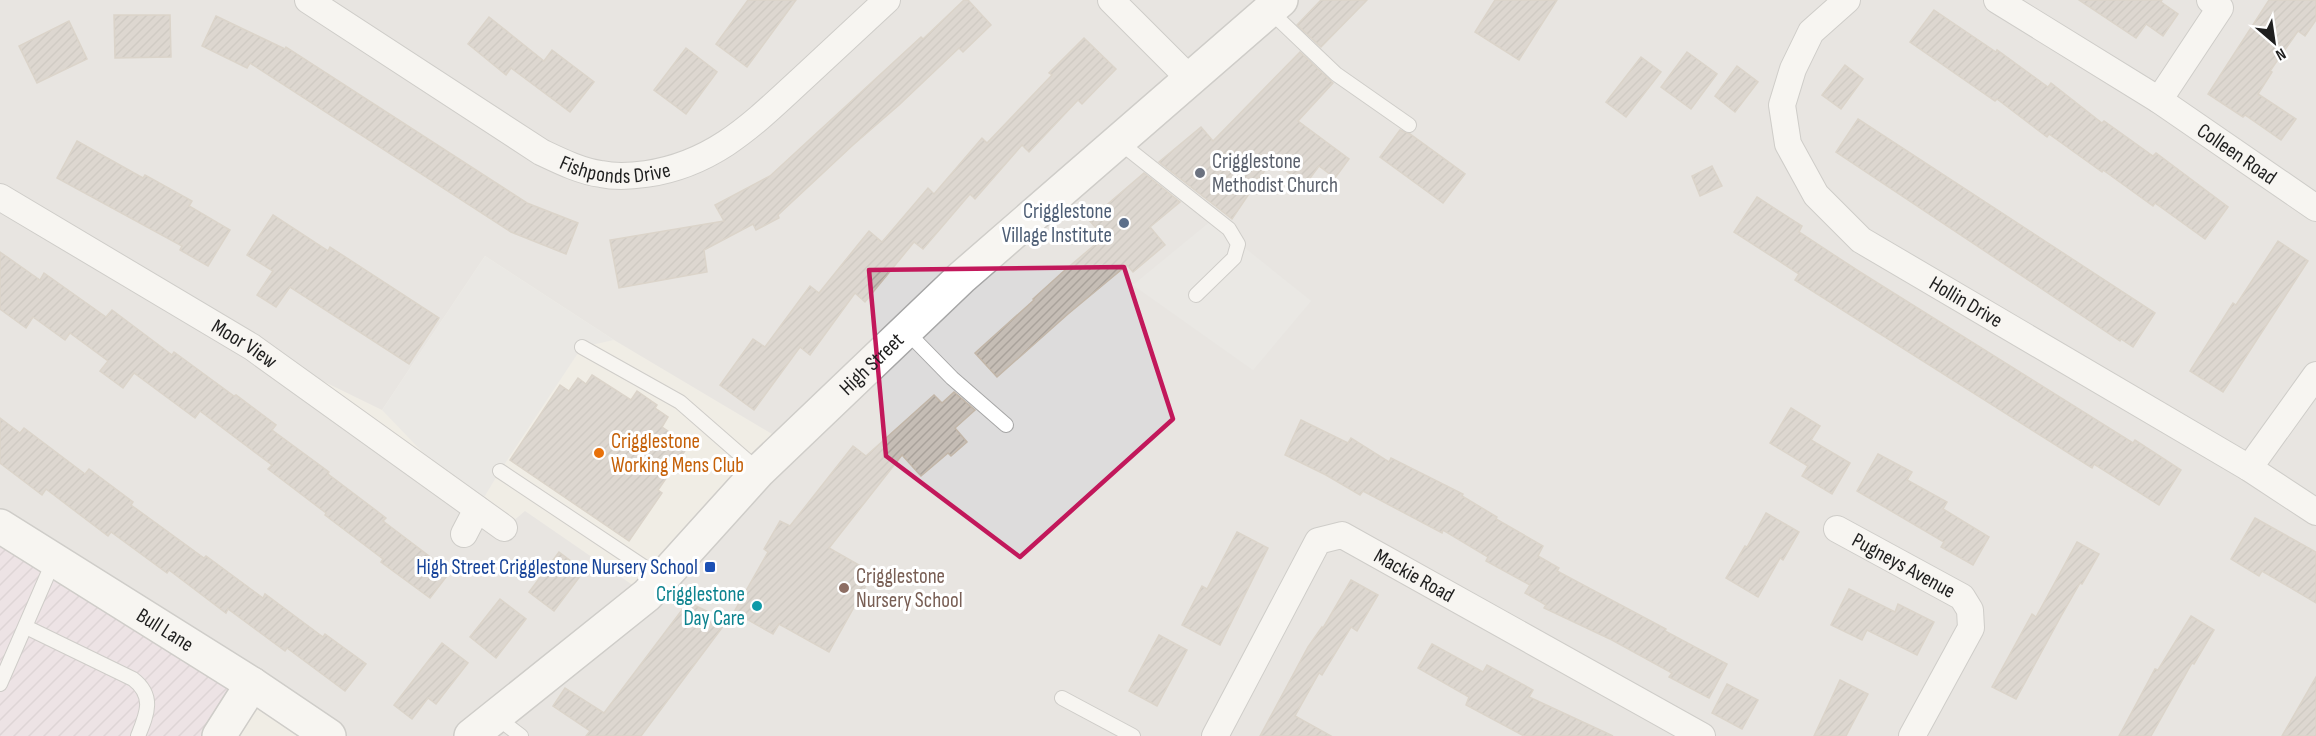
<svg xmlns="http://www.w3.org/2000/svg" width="2316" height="736" viewBox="0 0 2316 736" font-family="'Sofia Sans Condensed',sans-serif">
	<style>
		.residential { fill: #dddcdc; fill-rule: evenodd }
		.industrial { fill: url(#industrial-furrows) }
		.parking { fill: #e3e3e3 }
		.building { fill: url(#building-hatch); stroke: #c2b6a8; stroke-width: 1.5 }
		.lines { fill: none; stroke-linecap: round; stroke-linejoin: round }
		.service-casing { stroke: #a6a6a6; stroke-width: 16 }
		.minor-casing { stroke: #a6a6a6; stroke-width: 28 }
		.tertiary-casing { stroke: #a6a6a6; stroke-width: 36 }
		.service { stroke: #fff; stroke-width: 14 }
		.minor { stroke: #fff; stroke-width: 26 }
		.tertiary { stroke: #fff; stroke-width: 33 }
		.marked { fill: none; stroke: #c2185b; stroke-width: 4.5; stroke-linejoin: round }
		.worship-dot { fill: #6b7280; stroke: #fff; stroke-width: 2 }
		.service-dot { fill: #5c6f8a; stroke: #fff; stroke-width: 2 }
		.food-dot { fill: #e8710a; stroke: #fff; stroke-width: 2 }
		.transit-dot { fill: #1a4fb4; stroke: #fff; stroke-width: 2 }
		.education-dot { fill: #8d6e63; stroke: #fff; stroke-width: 2 }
		.culture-dot { fill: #0f9aa8; stroke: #fff; stroke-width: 2 }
		.labels { text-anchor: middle; stroke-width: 6; stroke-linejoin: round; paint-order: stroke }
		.street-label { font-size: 21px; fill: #1f1f1f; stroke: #fff }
		.worship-label { font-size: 21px; fill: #5b616d; stroke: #fff; text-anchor: start }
		.service-label { font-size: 21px; fill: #4e5e75; stroke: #fff; text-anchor: end }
		.food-label { font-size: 21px; fill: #c56008; stroke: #fff; text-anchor: start }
		.transit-label { font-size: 21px; fill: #164399; stroke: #fff; text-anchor: end }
		.education-label { font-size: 21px; fill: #785e54; stroke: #fff; text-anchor: start }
		.culture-label { font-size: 21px; fill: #0d838f; stroke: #fff; text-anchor: end }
	</style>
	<defs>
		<pattern id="industrial-furrows" width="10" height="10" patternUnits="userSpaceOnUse" patternTransform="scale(1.5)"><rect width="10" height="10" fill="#e9d7e4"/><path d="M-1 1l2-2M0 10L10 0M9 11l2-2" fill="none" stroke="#c7b8c3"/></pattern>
		<pattern id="building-hatch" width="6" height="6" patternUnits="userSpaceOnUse" patternTransform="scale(1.5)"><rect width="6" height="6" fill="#c5bdb5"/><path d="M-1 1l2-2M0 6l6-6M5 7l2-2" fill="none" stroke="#a9a29b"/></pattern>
	</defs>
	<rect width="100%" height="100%" fill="#f0ede5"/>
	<path class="residential" d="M 0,0 L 2316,0 L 2316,736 L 329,736 L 0,526 ZM 485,256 L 614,340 L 787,443 L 647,595 L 525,511 L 505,528 L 257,349 L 382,410 Z"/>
	<polygon class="industrial" points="0,526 252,684 219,736 0,736"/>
	<g class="parking">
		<polygon points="1211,221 1311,301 1253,370 1133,285"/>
		<polygon points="485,256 614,340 582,347 500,471 477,509 382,410"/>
	</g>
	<g class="building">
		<polygon points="748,0 796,0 747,67 716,44"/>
		<polygon points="964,0 968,0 991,25 963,52 959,48 899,105 853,145 778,215 779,218 756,230 753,224 704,250 707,272 619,288 610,240 724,221 715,205 770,176 921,37 923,39"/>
		<polygon points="1321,0 1367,0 1321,47 1297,25"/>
		<polygon points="1495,0 1557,0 1519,60 1475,32"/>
		<polygon points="2079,0 2162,0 2161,2 2178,14 2163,36 2146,24 2136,38"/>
		<polygon points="2269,0 2316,0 2316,20 2305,36 2298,31 2270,71 2272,72 2258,94 2296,119 2281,140 2245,115 2243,117 2208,94"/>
		<polygon points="1934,10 1996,52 1997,50 2048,87 2051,83 2102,123 2104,121 2153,156 2156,153 2228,207 2205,239 2155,203 2153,206 2103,170 2102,172 2049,134 2047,137 1997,99 1995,101 1910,42"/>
		<polygon points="114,15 170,15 171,57 115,58"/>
		<polygon points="216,16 285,49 286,47 527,203 578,223 566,254 511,232 250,63 247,68 202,46"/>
		<polygon points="489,17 544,61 552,50 594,82 570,112 511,68 506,75 468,44"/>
		<polygon points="69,21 87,59 37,83 19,46"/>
		<polygon points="1084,38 1116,69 1082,104 1078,100 1029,152 1022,145 975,199 970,194 923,249 914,242 865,302 855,293 810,355 800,347 754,410 720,385 753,339 765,347 810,286 819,293 869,231 882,242 928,188 934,194 982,138 987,143 1052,75 1049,73"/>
		<polygon points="686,48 717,72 686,114 654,90"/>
		<polygon points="1300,52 1333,83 1298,121 1349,159 1335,178 1319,166 1305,185 1272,160 1232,219 1159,162 1201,127 1213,141"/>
		<polygon points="1687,52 1717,74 1691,109 1661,87"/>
		<polygon points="1641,57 1661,72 1626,117 1606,102"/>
		<polygon points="1845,65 1863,79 1841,109 1822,95"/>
		<polygon points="1737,66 1758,82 1735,112 1715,96"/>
		<polygon points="1858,119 2155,313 2133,347 2121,339 2120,341 1836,152"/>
		<polygon points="1400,130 1410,134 1465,174 1443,203 1380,157"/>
		<polygon points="77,141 143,178 145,175 192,201 189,206 230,230 208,266 180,250 182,246 57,178"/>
		<polygon points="1712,166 1722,186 1700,196 1692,176"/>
		<polygon points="1144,173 1180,202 1150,227 1165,245 1133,272 1127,265 1068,314 997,377 975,353 1034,300 1033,299 1065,270 1104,237 1089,220"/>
		<polygon points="1757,197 1802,226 1799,232 1860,272 2133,443 2135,440 2181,470 2159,505 2094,464 2092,468 1795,280 1799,274 1734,232"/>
		<polygon points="273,215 328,251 330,247 439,318 409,364 290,287 276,307 257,295 273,271 247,255"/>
		<polygon points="2278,241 2308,261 2223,392 2190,371 2233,303 2236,305"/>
		<polygon points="0,252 40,280 44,273 106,317 112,310 172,355 174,352 234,396 236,395 276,425 272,430 329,472 328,474 386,518 383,521 450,572 430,598 381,562 383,559 325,515 326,513 268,469 272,465 200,411 195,418 134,373 123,388 100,371 108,361 70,333 65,340 33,317 26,328 0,309"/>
		<polygon points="592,375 631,400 637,391 657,405 655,408 668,417 662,427 689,445 658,490 662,493 629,541 510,460 560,385 569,391 578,378 586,384"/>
		<polygon points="954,392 975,410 955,428 967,442 951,456 948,453 921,476 902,455 829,548 873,573 829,652 779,624 773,634 734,612 768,552 764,549 780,521 790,526 853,446 866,456 934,395 942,403"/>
		<polygon points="1791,408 1820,426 1811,440 1850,463 1832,494 1802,476 1808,466 1770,443"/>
		<polygon points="0,418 20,433 24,428 85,474 89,469 133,502 131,505 204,558 206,556 263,598 265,594 323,637 325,634 366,664 345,691 287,648 285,651 228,609 226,613 169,570 167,573 111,532 108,536 46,489 42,495 0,463"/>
		<polygon points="1301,420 1348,443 1351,438 1389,462 1391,458 1463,494 1462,496 1497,517 1496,519 1543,546 1538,556 1559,568 1557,571 1666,629 1665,631 1727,664 1709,698 1669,677 1672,673 1612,640 1544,608 1546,605 1525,593 1530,585 1486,561 1488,557 1443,530 1442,533 1363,491 1360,495 1326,475 1285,455"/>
		<polygon points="1878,454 1912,472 1907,480 1947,502 1943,509 1989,537 1973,565 1941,547 1944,542 1857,491"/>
		<polygon points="1766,513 1799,532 1783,560 1780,558 1758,597 1726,578 1745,546 1747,547"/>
		<polygon points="2255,518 2316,552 2316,603 2262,571 2259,576 2231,559"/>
		<polygon points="1237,532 1268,548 1220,645 1182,625 1202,586 1207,589"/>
		<polygon points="2077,542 2099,554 2082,584 2080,583 2060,618 2016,699 1992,687 2032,614 2036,617"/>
		<polygon points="559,552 584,571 554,611 529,592"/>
		<polygon points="1351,580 1378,595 1357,631 1351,627 1322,675 1319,673 1295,716 1331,736 1260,736 1308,647 1322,627 1323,628"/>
		<polygon points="1849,589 1895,612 1898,604 1934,622 1917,655 1867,630 1862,640 1831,625"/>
		<polygon points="500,599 526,619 496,658 470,637"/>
		<polygon points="688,602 727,621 641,736 586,736 590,731 553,706 565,688 604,713"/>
		<polygon points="2191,616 2214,630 2194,664 2192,663 2151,736 2119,736 2155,669 2158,670"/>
		<polygon points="1159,635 1187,650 1157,706 1129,691"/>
		<polygon points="442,643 468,663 436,704 428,698 412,719 394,705"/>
		<polygon points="1432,644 1483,672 1487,665 1533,690 1529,697 1613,736 1524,736 1466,705 1469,697 1418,668"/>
		<polygon points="2316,677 2316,736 2282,736"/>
		<polygon points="1840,680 1868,694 1846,736 1814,736"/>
		<polygon points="1727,684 1758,700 1742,729 1712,713"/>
	</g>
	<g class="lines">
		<defs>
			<g id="service">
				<polyline points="1269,10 1336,74 1409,125"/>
				<polyline points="1118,141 1229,229 1238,244 1234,258 1196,295"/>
				<polyline points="906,331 952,378 1006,425"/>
				<polyline points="582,347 680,402 759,471"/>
				<polyline points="500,471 662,579"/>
				<path d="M 26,627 L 133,679 C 155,696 147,714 138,736"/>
				<polyline points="0,684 54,560"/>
				<polyline points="1062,698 1133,736"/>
				<polyline points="495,716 521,736"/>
			</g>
			<g id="minor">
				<path id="s1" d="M 308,0 L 541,152 C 560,161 580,171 601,174 C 615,177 632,176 646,174 C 715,164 754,123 803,78 C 831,52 859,26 887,0"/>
				<polyline points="1111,0 1190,79"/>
				<path id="s2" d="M 1847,0 L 1811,32 L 1793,69 L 1782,105 L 1788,144 L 1816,195 L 1861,240 L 2249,468 L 2316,512"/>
				<path id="s3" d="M 1997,0 L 2159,100 L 2316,208"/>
				<polyline points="2159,100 2220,8 2210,0"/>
				<path id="s4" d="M 0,197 L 252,347 L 504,528"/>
				<polyline points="2249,468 2316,375"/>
				<path id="s5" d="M 1837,529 L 1962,597 L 1970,610 L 1971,628 L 1912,736"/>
				<polyline points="464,534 477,509"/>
				<path id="s6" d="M 1215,736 L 1318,541 L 1342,535 L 1702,736"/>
			</g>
			<g id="tertiary">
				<path id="s7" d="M 0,526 L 252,684 L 329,736"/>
				<polyline points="219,736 252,684"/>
				<path id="s8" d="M 471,736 L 647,595 L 759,471 L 961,278 L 1281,0"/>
			</g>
		</defs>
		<use href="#service" class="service-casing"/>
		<use href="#minor" class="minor-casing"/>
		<use href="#tertiary" class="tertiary-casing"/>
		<use href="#service" class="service"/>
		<use href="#minor" class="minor"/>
		<use href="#tertiary" class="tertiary"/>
	</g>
	<path d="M0 0H2316V736H0ZM 1124,267 L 1173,419 L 1020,557 L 886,456 L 869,270 Z" fill="#f0ede5" fill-opacity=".55" fill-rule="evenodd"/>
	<path class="marked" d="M 1124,267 L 1173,419 L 1020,557 L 886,456 L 869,270 Z"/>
	<circle class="worship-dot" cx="1200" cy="173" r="6"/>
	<circle class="service-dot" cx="1124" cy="223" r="6"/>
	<circle class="food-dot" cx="599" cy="453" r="6"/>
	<rect class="transit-dot" x="704" y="561" width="12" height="12" rx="3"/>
	<circle class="education-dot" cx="844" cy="588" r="6"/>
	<circle class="culture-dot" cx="757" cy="606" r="6"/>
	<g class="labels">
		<g class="street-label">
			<text dy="7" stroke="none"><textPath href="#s3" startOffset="285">Colleen Road</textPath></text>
			<text dy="7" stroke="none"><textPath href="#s1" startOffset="356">Fishponds Drive</textPath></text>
			<text dy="7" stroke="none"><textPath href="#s2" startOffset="410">Hollin Drive</textPath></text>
			<text dy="7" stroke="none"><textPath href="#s4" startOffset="285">Moor View</textPath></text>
			<text dy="7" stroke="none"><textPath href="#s8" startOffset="548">High Street</textPath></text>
			<text dy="7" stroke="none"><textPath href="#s5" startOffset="76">Pugneys Avenue</textPath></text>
			<text dy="7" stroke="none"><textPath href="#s6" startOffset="328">Mackie Road</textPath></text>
			<text dy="7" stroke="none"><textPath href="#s7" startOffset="195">Bull Lane</textPath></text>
		</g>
		<g class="worship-label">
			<text x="1212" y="168">Crigglestone<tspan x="1212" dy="24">Methodist Church</tspan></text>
		</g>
		<g class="service-label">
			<text x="1112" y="218">Crigglestone<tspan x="1112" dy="24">Village Institute</tspan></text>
		</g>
		<g class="food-label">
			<text x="611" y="448">Crigglestone<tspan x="611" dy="24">Working Mens Club</tspan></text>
		</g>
		<g class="transit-label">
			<text x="698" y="574">High Street Crigglestone Nursery School</text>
		</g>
		<g class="education-label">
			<text x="856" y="583">Crigglestone<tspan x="856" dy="24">Nursery School</tspan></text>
		</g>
		<g class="culture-label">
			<text x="745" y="601">Crigglestone<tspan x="745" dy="24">Day Care</tspan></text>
		</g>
	</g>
	<g transform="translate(2274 42) rotate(151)" stroke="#ffffff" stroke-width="4.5" paint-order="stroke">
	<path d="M0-4.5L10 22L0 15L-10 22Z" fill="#1f1f1f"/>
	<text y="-9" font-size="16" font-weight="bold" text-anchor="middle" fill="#1f1f1f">N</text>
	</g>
</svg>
